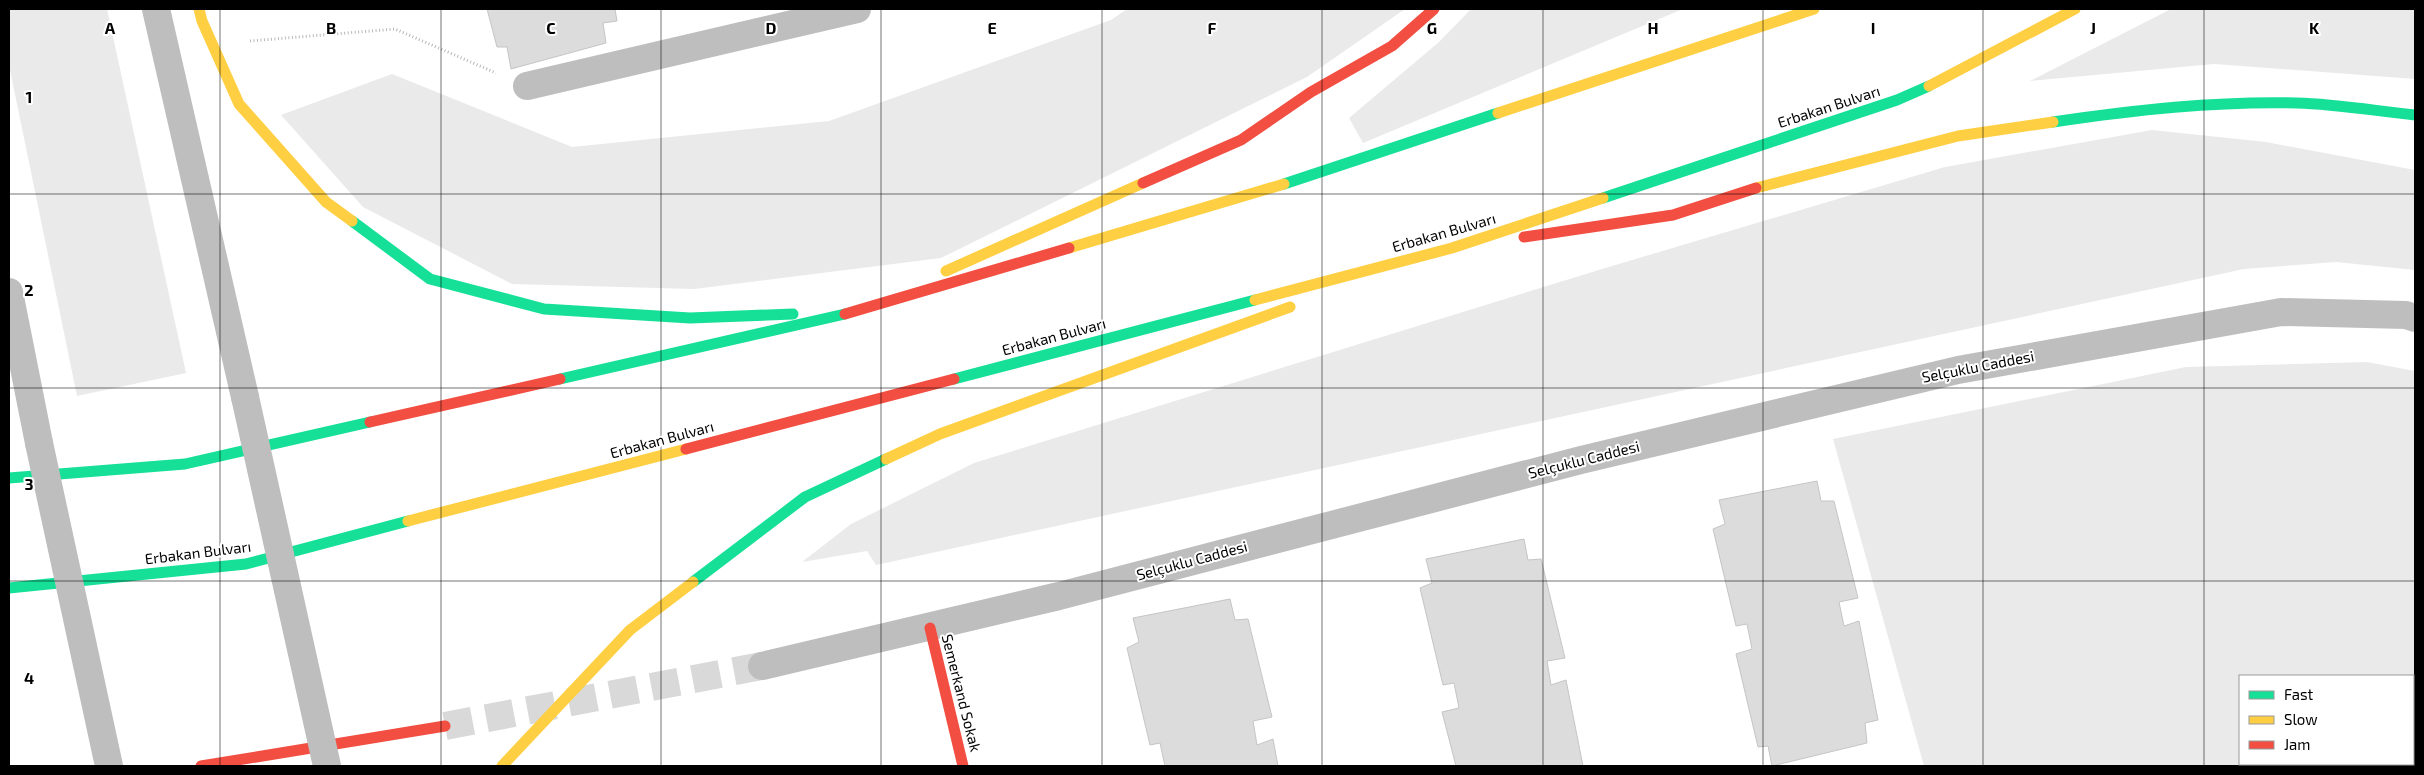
<svg xmlns="http://www.w3.org/2000/svg" width="2424" height="775" viewBox="0 0 2424 775" font-family="'Exo 2',sans-serif">
	<style>
		.green { fill: #eaeaea }
		.building { fill: #dcdcdc; stroke: #c5c5c5 }
		.lines { fill: none; stroke-linecap: round; stroke-linejoin: round }
		.secondary-tunnel { stroke: #d9d9d9; stroke-width: 28; stroke-dasharray: 28 14; stroke-linecap: butt }
		.path { stroke: #b8b8b8; stroke-width: 3; stroke-dasharray: 1 2.5; stroke-linecap: butt }
		.street { stroke: #bebebe; stroke-width: 28 }
		.fast { stroke: #16e098; stroke-width: 11 }
		.slow { stroke: #ffcf43; stroke-width: 11 }
		.jam { stroke: #f24e42; stroke-width: 11 }
		.street-bridge { stroke: #bebebe; stroke-width: 28 }
		.grid { fill: none; stroke: #000; stroke-width: 1; stroke-opacity: 0.55 }
		.labels { text-anchor: middle; stroke-width: 4; stroke-linejoin: round; paint-order: stroke }
		.street-label { font-size: 15px; fill: #000; stroke: #fff }
		.grid-label { font-size: 16px; text-anchor: middle; font-weight: bold; fill: #000; stroke: #fff; stroke-width: 4; stroke-linejoin: round; paint-order: stroke }
	</style>
	<rect width="100%" height="100%" fill="#fff"/>
	<g class="green">
		<polygon points="9,9 107,9 186,373 77,396 9,65"/>
		<polygon points="1127,9 1405,9 1307,77 941,258 694,289 512,284 363,207 281,115 392,74 572,147 829,121 1111,20"/>
		<polygon points="1471,9 1683,9 1363,143 1349,118 1439,42"/>
		<polygon points="2171,9 2415,9 2415,79 2214,64 2030,81"/>
		<polygon points="2152,130 2266,142 2415,170 2415,270 2336,262 2244,269 876,565 867,551 802,562 851,524 974,463 1602,269 1945,167"/>
		<polygon points="2367,362 2415,371 2415,708 2413,713 2413,676 2240,676 2240,764 2381,764 2380,766 1924,766 1833,439 2186,367"/>
	</g>
	<g class="building">
		<polygon points="487,9 615,9 617,21 603,23 606,43 511,69 507,47 497,47"/>
		<polygon points="1817,481 1821,501 1834,501 1858,598 1839,602 1844,626 1859,621 1878,720 1865,723 1867,743 1772,766 1768,746 1758,747 1736,654 1752,649 1747,624 1736,626 1713,529 1725,524 1719,500"/>
		<polygon points="1524,539 1528,560 1541,559 1565,658 1547,661 1551,685 1566,680 1583,766 1456,766 1442,712 1459,708 1454,683 1443,685 1420,588 1432,583 1426,559"/>
		<polygon points="1230,599 1235,620 1248,619 1272,717 1253,721 1257,745 1273,739 1278,766 1165,766 1160,743 1150,745 1127,648 1139,642 1133,618"/>
	</g>
	<g class="lines">
		<polyline class="secondary-tunnel" points="445,726 762,666"/>
		<polyline class="path" points="250,41 395,29 496,73"/>
		<g class="street">
			<polyline points="156,9 245,397"/>
			<polyline points="527,86 857,9"/>
			<polyline points="9,292 39,443"/>
			<polyline points="762,666 1059,596 1581,460 1958,370 2281,312 2406,315 2415,318"/>
		</g>
		<g class="fast">
			<path d="M 2053,122 C 2134,110 2215,101 2297,103 C 2336,104 2376,111 2415,115"/>
			<polyline points="1284,184 1498,113"/>
			<polyline points="1603,198 1897,100 1929,86"/>
			<polyline points="352,221 430,279 544,309 690,318 793,314"/>
			<polyline points="560,379 845,314"/>
			<polyline points="954,379 1255,300"/>
			<polyline points="9,478 185,464 370,422"/>
			<polyline points="693,582 805,497 886,459"/>
			<polyline points="9,588 246,564 408,521"/>
		</g>
		<g class="slow">
			<polyline points="199,9 202,21 239,104 326,202 352,221"/>
			<polyline points="1929,86 2075,9"/>
			<polyline points="1498,113 1814,9"/>
			<polyline points="1756,188 1958,136 2053,122"/>
			<polyline points="1069,248 1284,184"/>
			<polyline points="946,271 1143,183"/>
			<polyline points="1255,300 1452,248 1603,198"/>
			<polyline points="886,459 940,434 1290,307"/>
			<polyline points="408,521 686,449"/>
			<polyline points="502,766 630,630 693,582"/>
		</g>
		<g class="jam">
			<polyline points="1143,183 1241,140 1311,92 1392,46 1434,9"/>
			<polyline points="1524,237 1673,215 1756,188"/>
			<polyline points="845,314 1069,248"/>
			<polyline points="370,422 560,379"/>
			<polyline points="686,449 954,379"/>
			<polyline points="930,628 963,766"/>
			<polyline points="201,766 445,726"/>
		</g>
		<g class="street-bridge">
			<polyline points="245,397 327,766"/>
			<polyline points="39,443 109,766"/>
		</g>
	</g>
	<path class="grid" d="M 220,9 L 220,766M 441,9 L 441,766M 661,9 L 661,766M 881,9 L 881,766M 1102,9 L 1102,766M 1322,9 L 1322,766M 1543,9 L 1543,766M 1763,9 L 1763,766M 1983,9 L 1983,766M 2204,9 L 2204,766M 9,194 L 2415,194M 9,388 L 2415,388M 9,581 L 2415,581"/>
	<g class="labels">
		<g class="street-label">
			<text transform="translate(1829 107) rotate(-18)" y="5">Erbakan Bulvarı</text>
			<text transform="translate(1444 233) rotate(-16)" y="5">Erbakan Bulvarı</text>
			<text transform="translate(1054 337) rotate(-15)" y="5">Erbakan Bulvarı</text>
			<text transform="translate(1978 367) rotate(-11)" y="5">Selçuklu Caddesi</text>
			<text transform="translate(662 440) rotate(-15)" y="5">Erbakan Bulvarı</text>
			<text transform="translate(1584 460) rotate(-14)" y="5">Selçuklu Caddesi</text>
			<text transform="translate(198 553) rotate(-7)" y="5">Erbakan Bulvarı</text>
			<text transform="translate(1192 561) rotate(-15)" y="5">Selçuklu Caddesi</text>
			<text transform="translate(961 693) rotate(76)" y="5">Semerkand Sokak</text>
		</g>
	</g>
	<g class="grid-label">
		<text x="110" y="34">A</text>
		<text x="331" y="34">B</text>
		<text x="551" y="34">C</text>
		<text x="771" y="34">D</text>
		<text x="992" y="34">E</text>
		<text x="1212" y="34">F</text>
		<text x="1432" y="34">G</text>
		<text x="1653" y="34">H</text>
		<text x="1873" y="34">I</text>
		<text x="2093" y="34">J</text>
		<text x="2314" y="34">K</text>
		<text x="29" y="103">1</text>
		<text x="29" y="296">2</text>
		<text x="29" y="490">3</text>
		<text x="29" y="684">4</text>
	</g>
	<rect width="2424" height="775" fill="none" stroke="#000000" stroke-width="20"/>
	<rect x="2239" y="675" width="175" height="90" fill="#ffffff" stroke="#999999"/>
	<rect x="2249" y="691" width="25" height="8" fill="#16e098" stroke="#999999"/>
	<text x="2284" y="700" font-size="15" fill="#000000">Fast</text>
	<rect x="2249" y="716" width="25" height="8" fill="#ffcf43" stroke="#999999"/>
	<text x="2284" y="725" font-size="15" fill="#000000">Slow</text>
	<rect x="2249" y="741" width="25" height="8" fill="#f24e42" stroke="#999999"/>
	<text x="2284" y="750" font-size="15" fill="#000000">Jam</text>
</svg>
